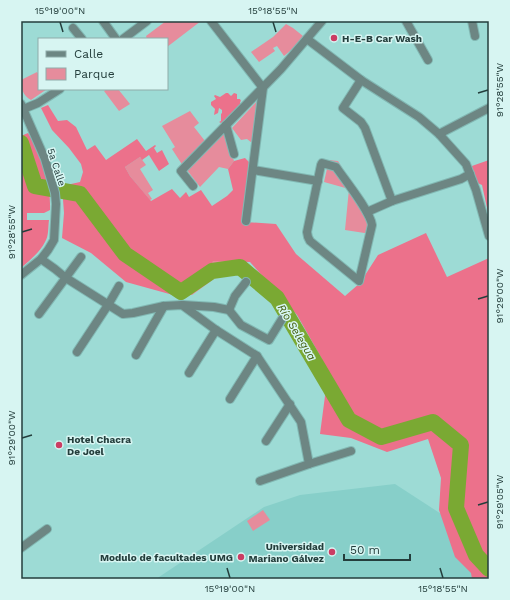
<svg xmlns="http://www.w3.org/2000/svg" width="510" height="600" viewBox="0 0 510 600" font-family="'Work Sans',sans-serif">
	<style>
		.built { fill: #87cfc9 }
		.green { fill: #e68c9c }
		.forest { fill: #ec718b }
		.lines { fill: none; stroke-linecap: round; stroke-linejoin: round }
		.river { stroke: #7aa933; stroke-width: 16 }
		.minor-casing { stroke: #82b8b3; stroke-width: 10 }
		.minor { stroke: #6d8683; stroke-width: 8 }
		.ticks { fill: none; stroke: #243e3c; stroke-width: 1.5 }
		.poi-dot { fill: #cb3c63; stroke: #d7f5f2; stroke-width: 1.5 }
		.labels { text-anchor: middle; stroke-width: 3; stroke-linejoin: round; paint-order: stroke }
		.poi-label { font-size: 10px; font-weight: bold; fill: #243e3c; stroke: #d7f5f2; text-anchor: start }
		.street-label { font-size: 10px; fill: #243e3c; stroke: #d7f5f2 }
		.water-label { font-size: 11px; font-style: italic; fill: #3c5904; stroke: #d7f5f2 }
		.neatline { fill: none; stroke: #243e3c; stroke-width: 1.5 }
		.ticks-label { font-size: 10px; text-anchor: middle; fill: #243e3c }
	</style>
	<rect width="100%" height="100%" fill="#9ddbd5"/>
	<polygon class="built" points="395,484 452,521 481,579 156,579 264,507 300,495"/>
	<g class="green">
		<polygon points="166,21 201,21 167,47 167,39 147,39 146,36"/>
		<polygon points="286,24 293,28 303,36 296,46 284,56 277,46 273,48 275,51 259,62 251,52 273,37"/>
		<path d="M 37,72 L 39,75 L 39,89 L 47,89 L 31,100 C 23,96 21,88 21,80 Z"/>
		<polygon points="107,89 118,89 130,104 119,111 104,91"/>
		<polygon points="259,99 252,143 247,139 241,140 232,128"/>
		<polygon points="190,111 199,123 194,127 205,141 183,166 172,149 175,147 162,126"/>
		<polygon points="225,131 234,161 228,169 219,167 200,187 187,170 200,158"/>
		<polygon points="140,157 146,165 140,169 153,190 148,193 152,199 150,200 130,176 125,167"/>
		<polygon points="329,160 338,161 374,219 371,234 345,230 349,189 324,182"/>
		<polygon points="70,187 213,261 243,259 276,288 327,376 347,422 322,385 314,364 285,315 269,296 238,269 222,273 192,295 179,294 125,257 78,196 59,193 60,188"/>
		<polygon points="263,510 270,520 253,531 247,521"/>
	</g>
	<g class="forest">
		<polygon points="226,93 228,93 231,96 234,93 237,94 237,99 240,99 241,101 240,102 241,105 226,120 221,123 219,122 221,121 221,114 222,113 222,110 219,108 218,113 214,115 215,109 211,105 211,102 216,99 214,96 215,95 220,97"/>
		<polygon points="48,105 58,121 67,120 76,127 87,150 95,145 106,160 137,139 146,151 155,145 156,146 154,148 157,153 162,150 169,164 159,171 149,155 142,160 140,157 125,167 130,176 151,201 172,189 180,198 186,192 189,197 201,190 212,206 227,196 233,190 228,169 234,161 245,158 250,163 245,222 276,224 296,254 345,296 360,283 378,255 426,233 447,277 489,258 489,579 472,579 471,573 455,557 439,510 441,478 428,439 387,452 351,438 320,434 325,396 322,359 297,315 250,262 213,261 195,290 173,295 126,282 91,253 62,238 64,213 62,186 80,182 83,172 81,164 69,148 52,130 41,108"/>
		<path d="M 28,133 C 43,155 51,184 50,210 L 44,213 L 27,213 L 27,220 L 49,220 C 48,226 49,236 45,242 C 40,252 29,261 21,268 L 21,136 Z"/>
		<polygon points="489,160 489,217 482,185 471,180 469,167"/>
	</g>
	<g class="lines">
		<polyline class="river" points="21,143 35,186 80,194 125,254 181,292 212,271 240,267 277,298 349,420 381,437 433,422 461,445 456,508 476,555 489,569"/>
		<defs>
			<g id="minor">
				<polyline points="103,21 116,39"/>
				<polyline points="211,21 263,88 246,221"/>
				<polyline points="406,21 428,60"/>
				<polyline points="472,21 475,36"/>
				<polyline points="73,28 82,39"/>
				<polyline points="123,39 147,21"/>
				<polyline points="307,39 361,80 419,117 439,134 466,164 476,190 489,236"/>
				<polyline points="361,80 343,108 361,122 365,128 392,201"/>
				<polyline points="21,104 45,159 55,193 56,204 54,240 48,250 41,259 21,275"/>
				<polyline points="21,110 38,103 60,89"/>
				<polyline points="226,125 234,154"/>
				<polyline points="439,134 489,108"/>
				<path d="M 322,163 L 336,167 C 345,180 370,211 372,225 L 359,281 L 310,241 L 308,237 L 307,232 L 321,165 Z"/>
				<polyline points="253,170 318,181"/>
				<polyline points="193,186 181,171 281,69 322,21"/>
				<polyline points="367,212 392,201 461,179 470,174"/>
				<polyline points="41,259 55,269 66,278 123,314 133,313 164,306 182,305 216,330 257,356 301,422 309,464 260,481"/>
				<polyline points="183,305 214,307 229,310 241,325 269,340 282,319"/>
				<polyline points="229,310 235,296 246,282"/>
				<polyline points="39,314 81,257"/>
				<polyline points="77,352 108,305 119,286"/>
				<polyline points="136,355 164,306"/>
				<polyline points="189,373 216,330"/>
				<polyline points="230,399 257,356"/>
				<polyline points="266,441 290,404"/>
				<polyline points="309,464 351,451"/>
				<polyline points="21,548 47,529"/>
			</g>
		</defs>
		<use href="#minor" class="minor-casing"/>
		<use href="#minor" class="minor"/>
	</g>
	<path class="ticks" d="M 60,22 L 63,32M 273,22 L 276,32M 478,93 L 488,90M 22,232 L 32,229M 478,299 L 488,296M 22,438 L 32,435M 478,505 L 488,502M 227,568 L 230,578M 440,568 L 443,578"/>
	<g class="poi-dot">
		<circle cx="334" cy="38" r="4"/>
		<circle cx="59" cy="445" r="4"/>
		<circle cx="332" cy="552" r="4"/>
		<circle cx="241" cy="557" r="4"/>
	</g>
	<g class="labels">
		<g class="poi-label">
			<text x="342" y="42">H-E-B Car Wash</text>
			<text x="67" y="443">Hotel Chacra<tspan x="67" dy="12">De Joel</tspan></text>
			<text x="324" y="550" text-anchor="end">Universidad<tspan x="324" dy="12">Mariano Gálvez</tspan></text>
			<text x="233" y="561" text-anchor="end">Modulo de facultades UMG</text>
		</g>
		<g class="street-label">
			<text transform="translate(57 167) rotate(72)" y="4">5a Calle</text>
		</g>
		<g class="water-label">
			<text transform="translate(297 332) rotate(59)" y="4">Río Selegua</text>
		</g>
	</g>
	<rect width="510" height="600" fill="none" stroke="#d7f5f2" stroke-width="44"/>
	<rect x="38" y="38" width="130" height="52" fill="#d7f5f2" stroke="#8faca9"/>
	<rect x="46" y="51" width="20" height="6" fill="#6d8683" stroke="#8faca9"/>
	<text x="74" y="58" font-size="12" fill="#243e3c">Calle</text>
	<rect x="46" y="68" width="20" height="12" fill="#e68c9c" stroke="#8faca9"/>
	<text x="74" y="78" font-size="12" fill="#243e3c">Parque</text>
	<path d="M344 554v6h66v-6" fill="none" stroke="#243e3c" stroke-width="2"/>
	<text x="350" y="554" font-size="12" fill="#243e3c" stroke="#d7f5f2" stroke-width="3" paint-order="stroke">50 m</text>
	<rect x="22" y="22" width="466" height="556" class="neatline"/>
	<g class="ticks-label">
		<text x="60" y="14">15°19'00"N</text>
		<text x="273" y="14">15°18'55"N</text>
		<text transform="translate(499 90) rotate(-90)" y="4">91°28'55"W</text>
		<text transform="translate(11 232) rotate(-90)" y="4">91°28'55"W</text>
		<text transform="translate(499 296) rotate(-90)" y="4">91°29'00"W</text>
		<text transform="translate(11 438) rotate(-90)" y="4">91°29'00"W</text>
		<text transform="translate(499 502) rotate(-90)" y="4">91°29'05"W</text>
		<text x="230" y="592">15°19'00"N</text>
		<text x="443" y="592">15°18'55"N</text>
	</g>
</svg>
